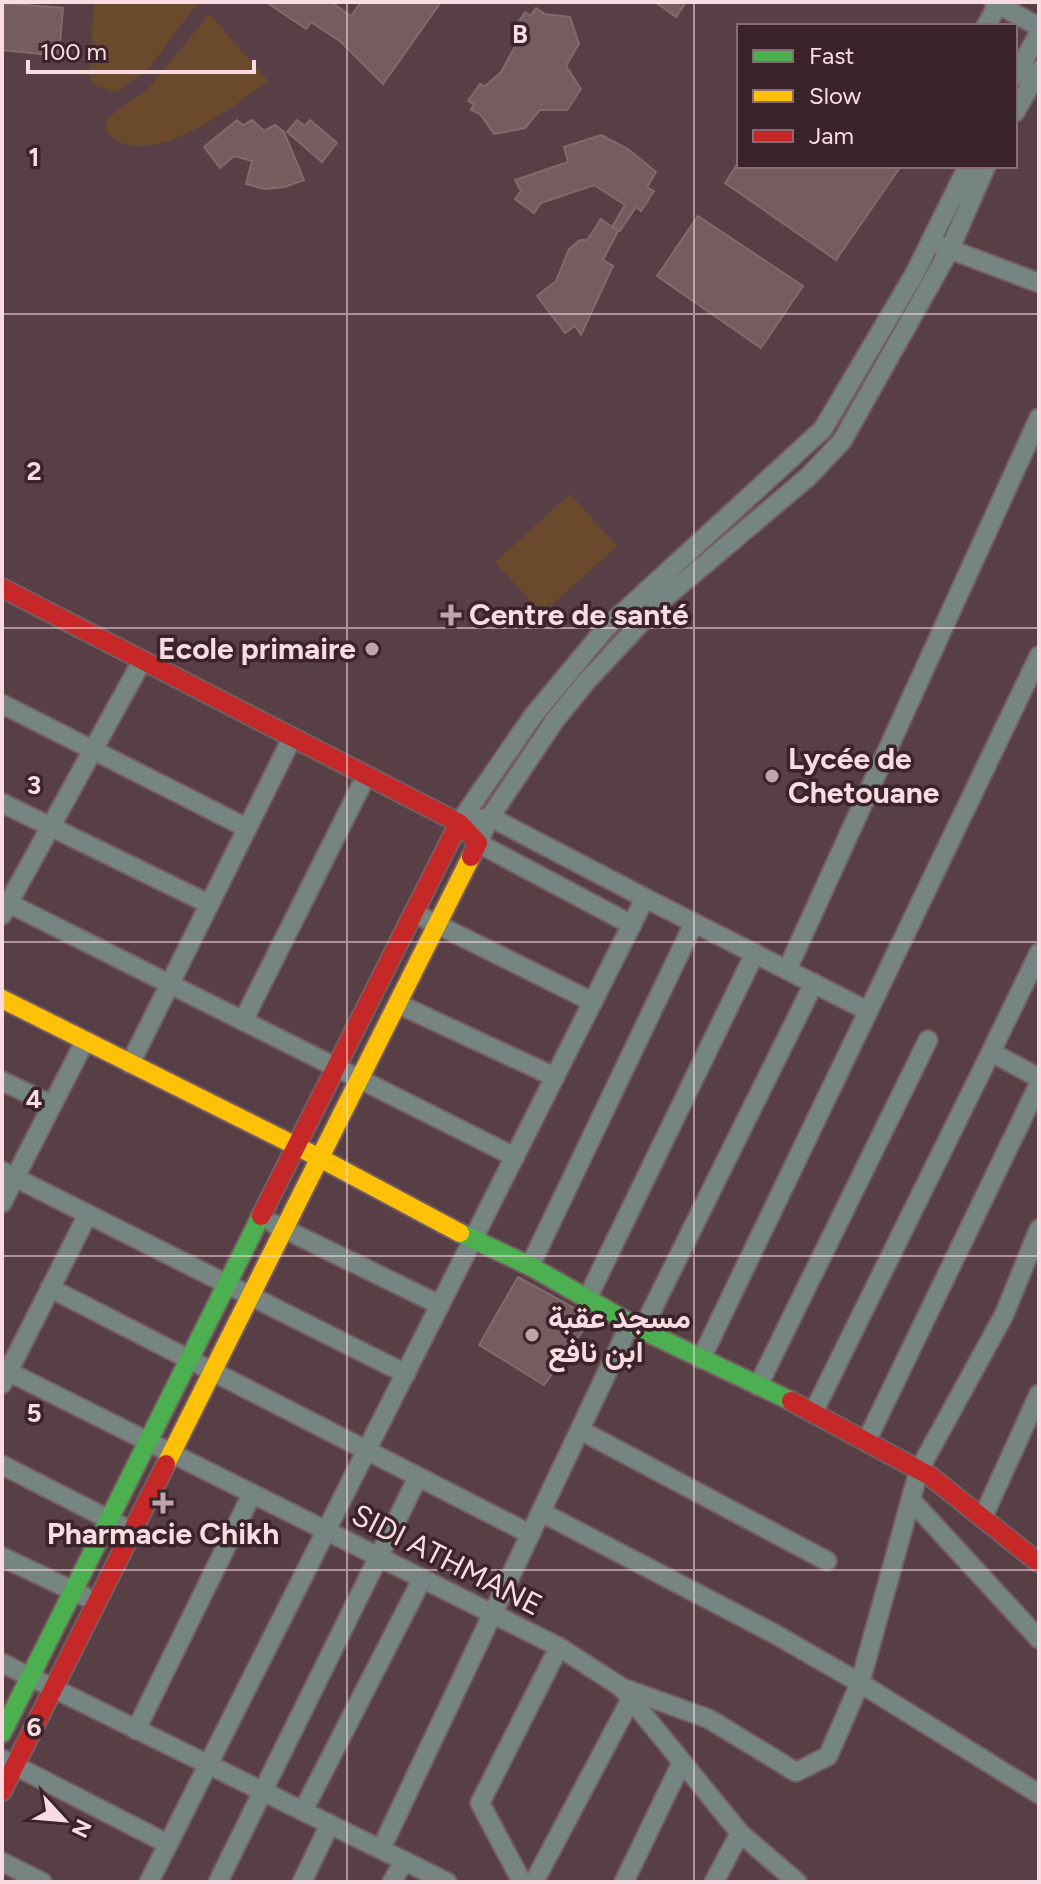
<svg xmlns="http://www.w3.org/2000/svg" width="1041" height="1884" viewBox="0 0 1041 1884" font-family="Figtree,Vazirmatn,sans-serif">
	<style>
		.green { fill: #6a492c }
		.building { fill: #755d5f; stroke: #816a6c; stroke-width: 2 }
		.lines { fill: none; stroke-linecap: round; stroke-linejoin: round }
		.street-casing { stroke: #745d62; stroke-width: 22 }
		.fast-casing { stroke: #745d62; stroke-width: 22 }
		.slow-casing { stroke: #745d62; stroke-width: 22 }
		.jam-casing { stroke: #745d62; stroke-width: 22 }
		.street { stroke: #768482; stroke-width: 18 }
		.fast { stroke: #4caf50; stroke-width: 18 }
		.slow { stroke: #ffc107; stroke-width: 18 }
		.jam { stroke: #c62828; stroke-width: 18 }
		.grid { fill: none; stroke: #fadbe1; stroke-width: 2; stroke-opacity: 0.55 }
		.poi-dot { fill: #c1a4aa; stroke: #3a2429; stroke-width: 3 }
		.labels { text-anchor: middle; stroke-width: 7; stroke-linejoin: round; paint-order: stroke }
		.poi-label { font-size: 30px; font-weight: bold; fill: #fadbe1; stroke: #3a2429; text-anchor: start }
		.street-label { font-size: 30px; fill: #fadbe1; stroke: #3a2429 }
		.grid-label { font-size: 26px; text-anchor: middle; font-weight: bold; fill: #fadbe1; stroke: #3a2429; stroke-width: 7; stroke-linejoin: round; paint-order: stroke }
	</style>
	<rect width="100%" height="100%" fill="#583e45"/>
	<g class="green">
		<polygon points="94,2 196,2 197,4 149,68 117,92 92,85 89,68"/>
		<path d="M 209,14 L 268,81 C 235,106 143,177 106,131 L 107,118 L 148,89 Z"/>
		<polygon points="570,494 617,546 542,614 495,562"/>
	</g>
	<g class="building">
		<polygon points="266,2 331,2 351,16 361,2 441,2 383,84 341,42 311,22 306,29"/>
		<polygon points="655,2 686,2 676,17"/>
		<polygon points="2,3 63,8 59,56 2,50"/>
		<polygon points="536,8 545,14 570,17 579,44 566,66 581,89 567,110 540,110 525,128 494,134 480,114 471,110 474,104 468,101 480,84 485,86 501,72 517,43 514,40 518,34 513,31 525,12 530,16"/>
		<polygon points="237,120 243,125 252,120 264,131 275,125 284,132 304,180 285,187 265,189 246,184 252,161 234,156 220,168 204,147"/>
		<polygon points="297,120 305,126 310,120 337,143 322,162 287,132"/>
		<polygon points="601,135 628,149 656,172 647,187 654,191 641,211 636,207 620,231 612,227 625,205 594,185 541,203 534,213 515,199 521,191 515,180 568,162 564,147"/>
		<polygon points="736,166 901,166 836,260 725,183"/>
		<polygon points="698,216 803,286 761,348 657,276"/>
		<polygon points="601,219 618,231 603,260 613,266 581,335 575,326 565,333 537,296 556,281 569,249 580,240 587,240"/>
		<polygon points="518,1277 576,1309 587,1325 544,1385 479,1345"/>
	</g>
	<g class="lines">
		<defs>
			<g id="street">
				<polyline points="994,2 1039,27"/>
				<polyline points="986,26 998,4"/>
				<polyline points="1015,77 1039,33"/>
				<polyline points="1015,112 1039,70"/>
				<polyline points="941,246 1039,283"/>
				<polyline points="2,704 247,828"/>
				<polyline points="2,803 209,904"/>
				<polyline points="480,819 490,817 645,898"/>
				<polyline points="459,823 533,716 606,628 823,429 914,275 968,166"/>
				<polyline points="2,900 515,1157"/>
				<polyline points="414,913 593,1002"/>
				<polyline points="2,915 142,661"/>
				<polyline points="632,925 478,843 490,817 555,720 585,683 661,601 808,477 842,441 949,251 986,166"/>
				<polyline points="1039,953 991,1052 1039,1078"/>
				<polyline points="787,970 1039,418"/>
				<polyline points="398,1004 555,1077"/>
				<polyline points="243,1021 366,776"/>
				<polyline points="130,1064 292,738"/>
				<polyline points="2,1081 52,1105"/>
				<polyline points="2,1171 406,1374"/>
				<polyline points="2,1203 85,1041"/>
				<polyline points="274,1224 440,1305"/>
				<polyline points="1039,1229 1004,1315 919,1470 860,1683 1039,1794"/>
				<polyline points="530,1266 694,923"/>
				<polyline points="50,1288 530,1534"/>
				<polyline points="587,1299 755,953"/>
				<polyline points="642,1330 814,983"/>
				<polyline points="701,1359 1039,656"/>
				<polyline points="9,1372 559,1647 621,1687 740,1833 797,1882"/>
				<polyline points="2,1384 88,1214"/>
				<polyline points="758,1386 928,1040"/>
				<polyline points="813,1413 991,1052"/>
				<polyline points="580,1430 827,1561"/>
				<polyline points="866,1442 1039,1084"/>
				<polyline points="2,1465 120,1525"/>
				<polyline points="911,1500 1039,1639"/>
				<polyline points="541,1512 773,1633 860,1683 828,1756 796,1772 709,1719 623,1688"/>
				<polyline points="983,1517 1039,1394"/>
				<polyline points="2,1557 84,1596"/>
				<polyline points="2,1663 447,1882"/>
				<polyline points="136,1730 252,1494"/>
				<polyline points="2,1759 168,1844"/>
				<polyline points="303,1811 422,1579"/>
				<polyline points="381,1849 630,1324"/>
				<polyline points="2,1862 42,1882"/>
				<polyline points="149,1882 645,898 868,1011"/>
				<polyline points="218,1882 418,1477"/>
				<polyline points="302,1882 330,1824"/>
				<polyline points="392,1882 404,1861"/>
				<polyline points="522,1882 480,1803 559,1647"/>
				<polyline points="534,1882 631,1699"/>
				<polyline points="624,1882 682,1762"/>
				<polyline points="714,1882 740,1833"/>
			</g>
			<g id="fast">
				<polyline points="460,1233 530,1266 642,1330 791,1401"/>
				<polyline points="2,1733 261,1216"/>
			</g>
			<g id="slow">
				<polyline points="2,999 320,1158 460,1233"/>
				<polyline points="166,1464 471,857"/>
			</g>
			<g id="jam">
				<polyline points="2,588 459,823 478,843 471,857"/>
				<polyline points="261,1216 459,823"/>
				<polyline points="791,1401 930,1476 1039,1563"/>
				<polyline points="2,1791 166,1464"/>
			</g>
		</defs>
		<use href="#street" class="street-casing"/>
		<use href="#fast" class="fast-casing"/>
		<use href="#slow" class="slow-casing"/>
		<use href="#jam" class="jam-casing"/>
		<use href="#street" class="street"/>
		<use href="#fast" class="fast"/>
		<use href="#slow" class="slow"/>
		<use href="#jam" class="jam"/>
	</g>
	<path class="grid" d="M 347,2 L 347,1882M 694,2 L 694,1882M 2,314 L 1039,314M 2,628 L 1039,628M 2,942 L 1039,942M 2,1256 L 1039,1256M 2,1570 L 1039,1570"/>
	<g class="poi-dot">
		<path d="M447 603h8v8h8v8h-8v8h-8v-8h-8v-8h8z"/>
		<circle cx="372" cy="649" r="8"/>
		<circle cx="772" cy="776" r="8"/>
		<circle cx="532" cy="1335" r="8"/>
		<path d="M159 1491h8v8h8v8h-8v8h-8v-8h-8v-8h8z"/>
	</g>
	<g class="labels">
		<g class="poi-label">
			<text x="469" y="625">Centre de santé</text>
			<text x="356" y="659" text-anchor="end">Ecole primaire</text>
			<text x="788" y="769">Lycée de<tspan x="788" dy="34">Chetouane</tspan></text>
			<text x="548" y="1328">مسجد عقبة<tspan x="548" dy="34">ابن نافع</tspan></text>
			<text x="163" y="1544" text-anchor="middle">Pharmacie Chikh</text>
		</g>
		<g class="street-label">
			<text transform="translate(447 1560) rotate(27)" y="10">SIDI ATHMANE</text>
		</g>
	</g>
	<g class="grid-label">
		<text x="520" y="43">B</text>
		<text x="34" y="166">1</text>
		<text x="34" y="480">2</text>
		<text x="34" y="794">3</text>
		<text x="34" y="1108">4</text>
		<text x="34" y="1422">5</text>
		<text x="34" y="1736">6</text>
	</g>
	<rect width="1041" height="1884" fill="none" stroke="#fadbe1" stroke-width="8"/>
	<rect x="737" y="24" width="280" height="144" fill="#3a2429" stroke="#876d73" stroke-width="2"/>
	<rect x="753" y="50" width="40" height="12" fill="#4caf50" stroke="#876d73" stroke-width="2"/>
	<text x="809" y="64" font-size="24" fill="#fadbe1">Fast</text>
	<rect x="753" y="90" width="40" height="12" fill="#ffc107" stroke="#876d73" stroke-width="2"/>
	<text x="809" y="104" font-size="24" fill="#fadbe1">Slow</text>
	<rect x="753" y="130" width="40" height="12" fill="#c62828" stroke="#876d73" stroke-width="2"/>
	<text x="809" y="144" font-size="24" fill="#fadbe1">Jam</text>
	<g transform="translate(64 1820) rotate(116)" stroke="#3a2429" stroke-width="6" paint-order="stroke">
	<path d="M0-6L14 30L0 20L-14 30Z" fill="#fadbe1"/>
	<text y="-12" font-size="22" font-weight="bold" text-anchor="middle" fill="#fadbe1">N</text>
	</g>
	<path d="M28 60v12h226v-12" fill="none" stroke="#fadbe1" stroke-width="4"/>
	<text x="40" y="60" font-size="24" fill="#fadbe1" stroke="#3a2429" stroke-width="6" paint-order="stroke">100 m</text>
</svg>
